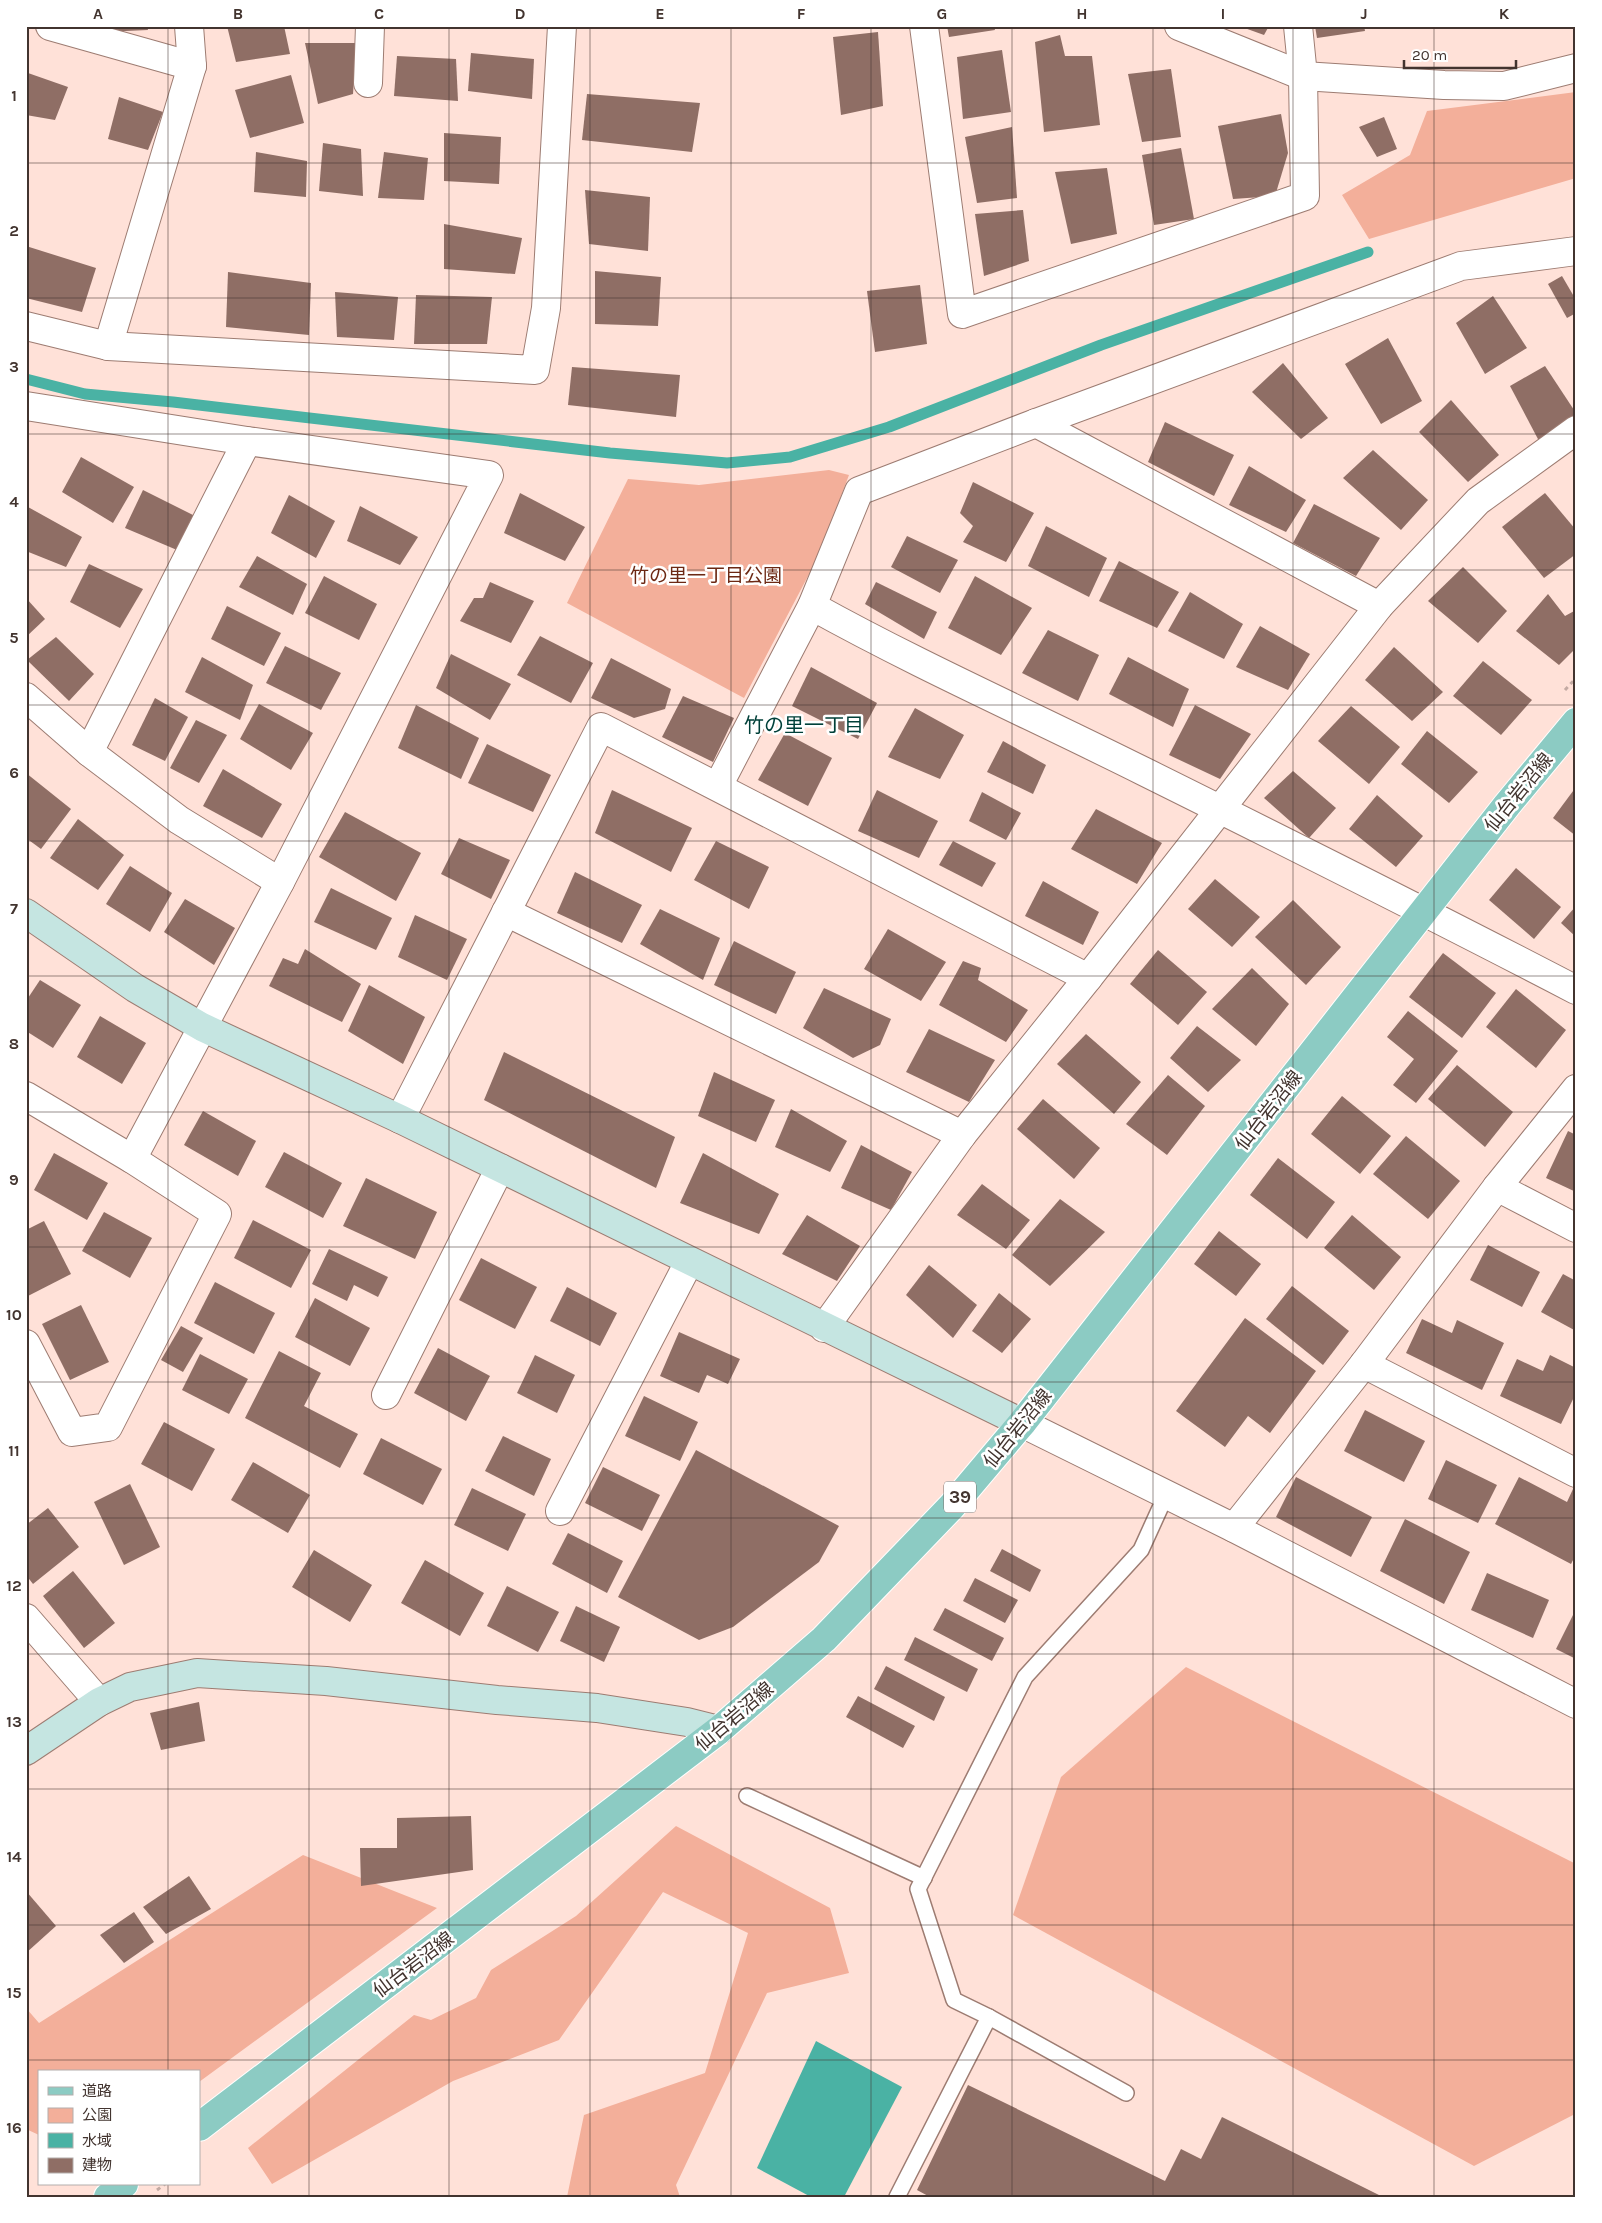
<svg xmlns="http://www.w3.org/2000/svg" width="1602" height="2223" viewBox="0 0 1602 2223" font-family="Karla,'Noto Sans JP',sans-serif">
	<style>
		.green { fill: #f3af9a }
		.water { fill: #4ab2a4 }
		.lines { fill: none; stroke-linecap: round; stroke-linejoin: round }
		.stream { stroke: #4ab2a4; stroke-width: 11 }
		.building { fill: #8f6e65 }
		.lane-casing { stroke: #9d7c72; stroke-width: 18 }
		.street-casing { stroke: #9d7c72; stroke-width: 30 }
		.secondary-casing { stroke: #9d7c72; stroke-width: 30 }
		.primary-casing { stroke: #fff; stroke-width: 30 }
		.path { stroke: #c3aaa3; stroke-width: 3; stroke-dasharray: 4 4; stroke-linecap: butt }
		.lane { stroke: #fff; stroke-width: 15 }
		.street { stroke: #fff; stroke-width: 28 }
		.secondary { stroke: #c5e5e1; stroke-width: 28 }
		.primary { stroke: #8ccbc3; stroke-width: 28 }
		.grid { fill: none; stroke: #42342f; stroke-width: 1; stroke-opacity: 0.55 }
		.labels { text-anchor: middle; stroke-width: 5; stroke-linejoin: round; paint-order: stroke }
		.shield { fill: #fff; stroke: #7b716d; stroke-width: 1 }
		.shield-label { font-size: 18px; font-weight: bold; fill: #42342f }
		.park-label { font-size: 19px; fill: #6c2813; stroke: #fff }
		.street-label { font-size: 19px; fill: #42342f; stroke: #fff }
		.neighbourhood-label { font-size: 20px; fill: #004039; stroke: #fff }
		.neatline { fill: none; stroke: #42342f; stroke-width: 2 }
		.grid-label { font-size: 16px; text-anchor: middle; font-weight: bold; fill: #42342f }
	</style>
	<rect width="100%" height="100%" fill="#ffe1d8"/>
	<g class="green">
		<polygon points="1576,92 1576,178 1369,239 1342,195 1410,155 1427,111"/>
		<polygon points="829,470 849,475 818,557 744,698 567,603 628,479 699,485"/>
		<polygon points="1186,1667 1576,1864 1575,2114 1474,2166 1013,1915 1061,1777"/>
		<polygon points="676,1826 830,1908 849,1973 767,1993 676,2185 680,2197 567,2197 584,2115 705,2073 748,1933 663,1892 559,2040 453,2081 272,2184 248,2148 414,2015 431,2020 476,1998 491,1970 576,1916"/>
		<polygon points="303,1855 437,1908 199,2082 199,2072 39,2072 39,2135 26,2129 26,2008 39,2023"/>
	</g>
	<polygon class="water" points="816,2041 902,2087 844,2197 811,2197 757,2168"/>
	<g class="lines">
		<polyline class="stream" points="26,379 85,394 173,402 610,453 727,463 790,457 889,427 1101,345 1368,252"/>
	</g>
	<g class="building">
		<polygon points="102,26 147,26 148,30 103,32"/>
		<polygon points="227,26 284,26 290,54 236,62"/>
		<polygon points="947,26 994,26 995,30 949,37"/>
		<polygon points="1239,26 1269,26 1264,35"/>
		<polygon points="1315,26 1364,26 1365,31 1317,38"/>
		<polygon points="878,32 883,106 841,115 833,37"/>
		<polygon points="1060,35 1065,56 1092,56 1100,125 1044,132 1035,42"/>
		<polygon points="305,43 356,43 353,94 318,104"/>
		<polygon points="1002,50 1011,112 963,119 957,57"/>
		<polygon points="471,53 534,59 532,99 468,91"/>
		<polygon points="397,56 456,59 458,101 394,96"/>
		<polygon points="1171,69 1181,137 1142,142 1128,74"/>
		<polygon points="28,73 68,87 55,120 26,115"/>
		<polygon points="291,75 304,123 250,138 235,90"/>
		<polygon points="587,94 700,103 692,152 582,140"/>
		<polygon points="119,97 163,112 148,150 108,139"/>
		<polygon points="1281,114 1288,153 1275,196 1233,199 1218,126"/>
		<polygon points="1384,117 1397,149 1377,157 1359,127"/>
		<polygon points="1012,127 1017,198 977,203 965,137"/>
		<polygon points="444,133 501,137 499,184 444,181"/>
		<polygon points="323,143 361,149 363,196 319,191"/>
		<polygon points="1181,148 1194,219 1154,225 1142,155"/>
		<polygon points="256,152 307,161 306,197 254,192"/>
		<polygon points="384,152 428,158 424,200 378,198"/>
		<polygon points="1107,168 1117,234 1071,244 1055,172"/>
		<polygon points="585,190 650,197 648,251 589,244"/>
		<polygon points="1023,210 1029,261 984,276 975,214"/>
		<polygon points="444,224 522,238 515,274 444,269"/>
		<polygon points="26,246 96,268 82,312 26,298"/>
		<polygon points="595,271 661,277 658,326 595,324"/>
		<polygon points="228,272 311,283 309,335 226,327"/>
		<polygon points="1562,276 1576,300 1576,313 1567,318 1548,284"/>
		<polygon points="920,285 927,344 875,352 867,291"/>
		<polygon points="335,292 398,297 394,340 337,337"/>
		<polygon points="416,295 492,297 487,344 414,344"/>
		<polygon points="1493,296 1527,348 1485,374 1456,323"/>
		<polygon points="1388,338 1422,401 1381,424 1345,364"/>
		<polygon points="1283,363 1328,418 1301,439 1252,392"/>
		<polygon points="1545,366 1576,413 1576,421 1539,441 1510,386"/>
		<polygon points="572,367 680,375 676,417 568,405"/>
		<polygon points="1451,400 1499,455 1468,482 1419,432"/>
		<polygon points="1165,422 1234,455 1214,496 1148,462"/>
		<polygon points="1373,450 1428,500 1401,530 1343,478"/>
		<polygon points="81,457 134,487 113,523 62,492"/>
		<polygon points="1249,466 1306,500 1286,532 1229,505"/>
		<polygon points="973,482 1034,513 1006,562 963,542 973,526 960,513"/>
		<polygon points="143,490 195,516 177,550 125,528"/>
		<polygon points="520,493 585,527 565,561 504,533"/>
		<polygon points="1545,493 1576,530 1576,554 1544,578 1502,527"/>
		<polygon points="289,495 335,521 316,558 271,533"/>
		<polygon points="1314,504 1380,538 1356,576 1293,543"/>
		<polygon points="360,506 418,537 400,565 347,541"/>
		<polygon points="28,507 82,537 66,567 26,551"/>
		<polygon points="1046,526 1107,558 1089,597 1028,566"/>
		<polygon points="907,536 958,560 940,593 891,567"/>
		<polygon points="257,556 307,584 293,615 239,587"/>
		<polygon points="1119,561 1179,592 1157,628 1099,601"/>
		<polygon points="89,564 143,589 120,628 70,602"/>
		<polygon points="1463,567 1507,611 1478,643 1428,601"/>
		<polygon points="324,576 377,604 359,640 305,613"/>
		<polygon points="975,576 1032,608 1001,655 948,628"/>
		<polygon points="490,582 534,601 511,643 460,621 474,598 483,598"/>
		<polygon points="876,582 937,612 924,639 865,604"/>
		<polygon points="1190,592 1243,624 1224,659 1168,631"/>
		<polygon points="1548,594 1565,616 1576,610 1576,648 1559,665 1516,631"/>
		<polygon points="26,598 45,619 26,637"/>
		<polygon points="227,606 281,633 264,666 211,639"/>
		<polygon points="1260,626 1310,654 1288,690 1236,667"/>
		<polygon points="1048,630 1099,655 1078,701 1022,673"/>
		<polygon points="540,636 593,663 571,703 517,675"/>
		<polygon points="56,637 94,674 69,701 27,660"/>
		<polygon points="285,646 341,673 321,710 266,683"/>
		<polygon points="1394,647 1443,692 1412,721 1365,680"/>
		<polygon points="451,654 511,684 490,720 436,688"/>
		<polygon points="202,657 253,685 240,720 185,692"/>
		<polygon points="1128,657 1189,689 1173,727 1109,694"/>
		<polygon points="611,658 671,689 665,709 634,718 591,698"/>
		<polygon points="1483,661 1532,700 1501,735 1453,696"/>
		<polygon points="811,667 877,703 858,739 792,706"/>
		<polygon points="683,696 734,718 713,762 662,737"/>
		<polygon points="155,698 188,717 165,761 132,745"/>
		<polygon points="259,704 313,733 291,770 240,739"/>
		<polygon points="416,705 479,738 461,779 398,748"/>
		<polygon points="1195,705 1251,734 1220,779 1169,755"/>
		<polygon points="1351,706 1400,747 1369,784 1318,741"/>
		<polygon points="915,708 964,735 940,779 888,757"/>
		<polygon points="196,720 227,735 199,783 170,768"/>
		<polygon points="1427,731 1478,772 1449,803 1401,764"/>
		<polygon points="785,733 832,758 808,806 758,780"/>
		<polygon points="1003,741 1046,765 1033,794 987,772"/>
		<polygon points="487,744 551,775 533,812 468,783"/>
		<polygon points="223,769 282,804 262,838 203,806"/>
		<polygon points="1293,771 1336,808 1309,838 1264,798"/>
		<polygon points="26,773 71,809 41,849 26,838"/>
		<polygon points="1576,787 1576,836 1553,818"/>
		<polygon points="612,790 692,828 671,872 595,833"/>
		<polygon points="877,790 938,821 919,858 858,831"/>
		<polygon points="982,792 1021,813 1006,840 969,821"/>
		<polygon points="1377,795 1423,836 1396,867 1349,829"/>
		<polygon points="1096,809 1162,843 1137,884 1071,849"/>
		<polygon points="345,812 421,853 396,901 319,857"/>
		<polygon points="78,819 124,855 98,890 50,858"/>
		<polygon points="459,838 510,860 491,899 441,874"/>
		<polygon points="716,841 769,867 749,909 694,880"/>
		<polygon points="953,841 996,863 982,887 939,865"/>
		<polygon points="130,866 172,893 150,932 106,904"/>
		<polygon points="1516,868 1561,907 1534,939 1489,900"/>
		<polygon points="575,872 642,905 622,943 557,913"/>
		<polygon points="1215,879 1260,917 1232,947 1188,909"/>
		<polygon points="1043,881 1099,912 1083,945 1025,916"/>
		<polygon points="331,888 392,918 376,950 314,922"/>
		<polygon points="185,899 235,928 214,965 164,932"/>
		<polygon points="1293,900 1341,947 1306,985 1255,937"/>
		<polygon points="1576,906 1576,937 1561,923"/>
		<polygon points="660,909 720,938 703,980 640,944"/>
		<polygon points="415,915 467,939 447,980 398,957"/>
		<polygon points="888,929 946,962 921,1001 864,969"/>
		<polygon points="734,941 796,972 776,1014 714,985"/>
		<polygon points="305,949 361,984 342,1022 269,986 283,958 298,964"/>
		<polygon points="1158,950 1207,992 1178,1025 1130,984"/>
		<polygon points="1443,953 1496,993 1462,1038 1409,997"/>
		<polygon points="963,961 981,968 978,980 1028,1010 1006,1042 939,1005"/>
		<polygon points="1252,968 1289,1004 1256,1046 1212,1009"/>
		<polygon points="40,980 81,1005 53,1048 26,1031 26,1001"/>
		<polygon points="369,985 425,1017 403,1064 348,1031"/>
		<polygon points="824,988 891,1019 880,1045 853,1058 803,1028"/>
		<polygon points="1516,989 1566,1030 1536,1068 1486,1027"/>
		<polygon points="1408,1011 1458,1051 1416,1103 1393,1085 1414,1059 1387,1037"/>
		<polygon points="100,1016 146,1043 122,1084 77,1057"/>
		<polygon points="1197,1026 1241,1060 1208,1092 1170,1058"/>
		<polygon points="929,1029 995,1060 969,1102 906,1072"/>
		<polygon points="1086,1034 1141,1082 1114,1114 1057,1064"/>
		<polygon points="504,1052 675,1137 656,1188 484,1100"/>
		<polygon points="1457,1065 1513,1112 1485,1147 1428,1099"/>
		<polygon points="714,1072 775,1100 756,1142 698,1116"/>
		<polygon points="1168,1075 1205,1106 1167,1155 1126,1124"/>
		<polygon points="1342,1096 1391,1136 1360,1174 1311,1134"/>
		<polygon points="1043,1099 1100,1148 1074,1179 1017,1129"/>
		<polygon points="791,1109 847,1141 830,1172 775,1147"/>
		<polygon points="203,1111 256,1141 238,1176 184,1145"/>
		<polygon points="1568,1131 1576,1135 1576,1192 1546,1178"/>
		<polygon points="1406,1136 1460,1181 1428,1219 1373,1174"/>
		<polygon points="861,1145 912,1172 891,1210 841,1188"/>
		<polygon points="284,1152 342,1183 323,1218 265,1187"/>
		<polygon points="54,1153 108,1183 87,1220 34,1190"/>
		<polygon points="703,1153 779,1194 759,1234 680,1203"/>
		<polygon points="1278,1158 1335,1202 1307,1239 1250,1195"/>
		<polygon points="366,1178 437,1212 415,1259 343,1226"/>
		<polygon points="982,1184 1030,1220 1006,1249 957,1215"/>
		<polygon points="1060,1199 1105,1232 1050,1286 1012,1255"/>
		<polygon points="104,1212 152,1238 130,1278 82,1251"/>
		<polygon points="807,1215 860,1246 837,1281 782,1254"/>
		<polygon points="1352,1215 1401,1257 1374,1290 1324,1248"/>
		<polygon points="253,1220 311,1250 291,1288 234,1258"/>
		<polygon points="44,1221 71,1274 26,1297 26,1230"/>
		<polygon points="1219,1231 1261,1264 1236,1296 1194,1264"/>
		<polygon points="1488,1245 1540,1272 1522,1307 1470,1280"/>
		<polygon points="329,1249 388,1277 378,1297 354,1285 347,1301 312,1284"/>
		<polygon points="481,1258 537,1287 515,1329 459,1300"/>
		<polygon points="929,1265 977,1305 953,1338 906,1295"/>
		<polygon points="1563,1274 1576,1281 1576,1331 1541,1312"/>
		<polygon points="215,1282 275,1313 254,1354 194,1323"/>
		<polygon points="1292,1286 1349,1331 1323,1365 1266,1319"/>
		<polygon points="567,1287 617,1313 600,1346 550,1321"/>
		<polygon points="999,1293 1031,1319 1002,1353 972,1331"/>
		<polygon points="315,1298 370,1328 350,1366 295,1337"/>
		<polygon points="81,1305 109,1362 70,1380 42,1324"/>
		<polygon points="1245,1318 1316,1371 1270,1433 1248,1416 1225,1447 1176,1411"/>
		<polygon points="1422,1319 1452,1333 1457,1320 1504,1343 1482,1390 1406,1353"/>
		<polygon points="181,1326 203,1338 183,1372 161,1360"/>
		<polygon points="679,1332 740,1359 728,1384 707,1375 699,1393 660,1376"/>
		<polygon points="438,1348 490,1376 466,1421 414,1393"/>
		<polygon points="279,1351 321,1373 304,1406 358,1434 340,1468 245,1418"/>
		<polygon points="200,1354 248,1379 229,1414 182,1390"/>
		<polygon points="535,1355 575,1375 557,1413 517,1393"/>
		<polygon points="1550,1355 1576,1368 1576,1393 1561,1424 1500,1396 1517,1359 1543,1371"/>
		<polygon points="644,1396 698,1422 680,1461 625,1436"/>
		<polygon points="1365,1410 1425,1441 1404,1482 1344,1451"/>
		<polygon points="164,1422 215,1449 192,1491 141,1464"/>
		<polygon points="503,1436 551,1459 534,1496 485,1471"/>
		<polygon points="381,1438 442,1469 423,1505 363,1474"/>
		<polygon points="696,1450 839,1526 819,1562 733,1627 699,1640 618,1597"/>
		<polygon points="1446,1460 1497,1485 1478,1523 1428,1499"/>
		<polygon points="253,1462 310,1495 288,1533 231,1500"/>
		<polygon points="603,1467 660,1495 642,1531 585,1503"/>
		<polygon points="1296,1477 1372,1517 1351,1557 1276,1517"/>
		<polygon points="1519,1477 1567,1502 1573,1489 1576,1491 1576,1554 1571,1564 1495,1524"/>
		<polygon points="130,1484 160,1547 124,1565 94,1502"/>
		<polygon points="472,1488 526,1514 508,1551 454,1525"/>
		<polygon points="48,1508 79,1547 33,1584 26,1575 26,1525"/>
		<polygon points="1405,1519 1470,1552 1444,1604 1380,1571"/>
		<polygon points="568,1533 623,1561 607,1593 552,1564"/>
		<polygon points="1002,1549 1041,1570 1030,1592 990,1571"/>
		<polygon points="314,1550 372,1585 350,1622 292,1587"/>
		<polygon points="425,1560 484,1593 460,1636 401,1603"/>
		<polygon points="73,1571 115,1623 84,1648 43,1596"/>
		<polygon points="1487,1573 1549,1600 1533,1638 1471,1610"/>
		<polygon points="975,1578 1018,1600 1005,1623 963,1601"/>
		<polygon points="507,1586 559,1612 538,1652 487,1626"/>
		<polygon points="576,1606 620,1627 604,1662 560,1641"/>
		<polygon points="945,1608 1004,1638 992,1661 933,1630"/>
		<polygon points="1574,1613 1576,1614 1576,1659 1556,1649"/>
		<polygon points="915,1637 978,1669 967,1692 904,1660"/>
		<polygon points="886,1666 945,1697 934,1721 874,1689"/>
		<polygon points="858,1696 915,1726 903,1748 846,1717"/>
		<polygon points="199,1702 205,1741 161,1750 150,1713"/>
		<polygon points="471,1816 473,1870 361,1886 360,1848 397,1848 397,1818"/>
		<polygon points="189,1876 211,1909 166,1934 143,1907"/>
		<polygon points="26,1891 56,1926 26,1953"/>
		<polygon points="134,1912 154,1942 124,1963 100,1935"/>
		<polygon points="968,2085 1165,2181 1181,2149 1201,2159 1222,2117 1383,2197 930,2197 917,2190"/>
	</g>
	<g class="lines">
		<defs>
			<g id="lane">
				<polyline points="747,1796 924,1878"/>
				<polyline points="1126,2093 989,2017 954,2000 918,1889 1025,1677 1141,1550 1166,1495"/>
				<polyline points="897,2197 989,2017"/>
			</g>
			<g id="street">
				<polyline points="50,26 192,66 108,346"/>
				<polyline points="189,26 192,66"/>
				<polyline points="924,26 962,314 1305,196 1303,76 1298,26"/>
				<polyline points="1179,26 1303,76 1444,85 1504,86 1576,68"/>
				<polyline points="368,83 370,26"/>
				<polyline points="26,326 108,346 535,370 546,308 562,26"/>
				<polyline points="26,406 247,441 489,475 280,882 132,1159"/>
				<polyline points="1036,423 1379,606"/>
				<path d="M 812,606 C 920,666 1033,716 1143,771 C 1288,843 1432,915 1576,990"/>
				<polyline points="26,697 89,752 179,820 280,882"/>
				<polyline points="89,752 247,441"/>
				<polyline points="718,786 812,606 859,491 1036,423 1461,266 1576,251"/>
				<polyline points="506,912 962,1135"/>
				<polyline points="26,1096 132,1159 217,1214 108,1427 72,1432 26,1344"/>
				<polyline points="400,1119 601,727 1088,978"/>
				<polyline points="1497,1187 1576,1228"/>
				<polyline points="824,1328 962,1135 1088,978 1379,606 1478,501 1576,430"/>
				<polyline points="1364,1364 1576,1473"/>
				<polyline points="386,1395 500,1168"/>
				<polyline points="1022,1423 1234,1528 1576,1704"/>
				<polyline points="560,1511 689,1262"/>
				<polyline points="1234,1528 1364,1364 1497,1187 1576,1089"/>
				<polyline points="26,1618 99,1702"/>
			</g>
			<g id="secondary">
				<polyline points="26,913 135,988 202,1027 400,1119 1022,1423"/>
				<polyline points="26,1751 99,1702 130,1687 197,1673 326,1681 497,1700 597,1708 687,1722 719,1730"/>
			</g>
			<g id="primary">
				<polyline points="199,2127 719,1730 824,1639 952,1506 1022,1423 1507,805 1576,722"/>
				<polyline points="108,2197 124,2184"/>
			</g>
		</defs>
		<use href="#lane" class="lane-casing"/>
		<use href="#street" class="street-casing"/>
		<use href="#secondary" class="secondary-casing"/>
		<use href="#primary" class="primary-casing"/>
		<g class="path">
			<polyline points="1565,690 1576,678"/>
			<polyline points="157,2190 165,2184"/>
		</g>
		<use href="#lane" class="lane"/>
		<use href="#street" class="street"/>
		<use href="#secondary" class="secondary"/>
		<use href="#primary" class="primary"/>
	</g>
	<path class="grid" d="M 168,26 L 168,2072M 309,26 L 309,2197M 449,26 L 449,2197M 590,26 L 590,2197M 731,26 L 731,2197M 871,26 L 871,2197M 1012,26 L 1012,2197M 1153,26 L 1153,2197M 1293,26 L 1293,2197M 1434,26 L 1434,2197M 26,163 L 1576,163M 26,298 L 1576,298M 26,434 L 1576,434M 26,570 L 1576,570M 26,705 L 1576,705M 26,841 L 1576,841M 26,976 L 1576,976M 26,1112 L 1576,1112M 26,1247 L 1576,1247M 26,1382 L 1576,1382M 26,1518 L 1576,1518M 26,1654 L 1576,1654M 26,1789 L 1576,1789M 26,1925 L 1576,1925M 26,2060 L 1576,2060M 168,2184 L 168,2197"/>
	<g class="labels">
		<rect class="shield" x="944" y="1481.5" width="32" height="31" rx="4"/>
		<g class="shield-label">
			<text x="960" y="1503">39</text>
		</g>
		<g class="park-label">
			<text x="706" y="582">竹の里一丁目公園</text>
		</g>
		<g class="street-label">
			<text transform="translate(1518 792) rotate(-51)" y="7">仙台岩沼線</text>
			<text transform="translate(1268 1110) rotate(-52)" y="7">仙台岩沼線</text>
			<text transform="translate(1017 1428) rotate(-51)" y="7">仙台岩沼線</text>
			<text transform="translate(734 1716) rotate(-40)" y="7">仙台岩沼線</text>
			<text transform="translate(413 1964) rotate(-37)" y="7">仙台岩沼線</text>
		</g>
		<g class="neighbourhood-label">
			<text x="804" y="732">竹の里一丁目</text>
		</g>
	</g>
	<rect width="1602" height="2223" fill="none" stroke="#ffffff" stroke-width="55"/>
	<rect x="38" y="2070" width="162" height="115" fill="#ffffff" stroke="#b3aeac"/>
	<rect x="48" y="2087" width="25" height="8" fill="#8ccbc3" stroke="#b3aeac"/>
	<text x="82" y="2096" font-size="15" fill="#42342f">道路</text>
	<rect x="48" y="2108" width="25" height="15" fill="#f3af9a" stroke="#b3aeac"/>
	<text x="82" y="2120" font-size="15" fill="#42342f">公園</text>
	<rect x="48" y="2133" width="25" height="15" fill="#4ab2a4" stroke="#b3aeac"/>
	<text x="82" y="2146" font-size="15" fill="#42342f">水域</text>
	<rect x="48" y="2158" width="25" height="15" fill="#8f6e65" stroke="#b3aeac"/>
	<text x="82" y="2170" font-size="15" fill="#42342f">建物</text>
	<path d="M1404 60v8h112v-8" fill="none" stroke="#42342f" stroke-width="2.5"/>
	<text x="1412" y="60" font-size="15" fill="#42342f" stroke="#ffffff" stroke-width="4" paint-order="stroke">20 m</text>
	<rect x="28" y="28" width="1546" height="2168" class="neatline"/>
	<g class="grid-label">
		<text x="98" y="19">A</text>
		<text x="238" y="19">B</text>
		<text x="379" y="19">C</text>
		<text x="520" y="19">D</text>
		<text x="660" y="19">E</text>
		<text x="801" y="19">F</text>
		<text x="942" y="19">G</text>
		<text x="1082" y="19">H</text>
		<text x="1223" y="19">I</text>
		<text x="1364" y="19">J</text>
		<text x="1504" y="19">K</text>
		<text x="14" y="101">1</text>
		<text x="14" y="236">2</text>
		<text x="14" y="372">3</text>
		<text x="14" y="507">4</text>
		<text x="14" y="643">5</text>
		<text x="14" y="778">6</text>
		<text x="14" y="914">7</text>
		<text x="14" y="1049">8</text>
		<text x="14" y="1185">9</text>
		<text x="14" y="1320">10</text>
		<text x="14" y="1456">11</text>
		<text x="14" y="1591">12</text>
		<text x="14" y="1727">13</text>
		<text x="14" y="1862">14</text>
		<text x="14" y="1998">15</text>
		<text x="14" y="2133">16</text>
	</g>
</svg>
